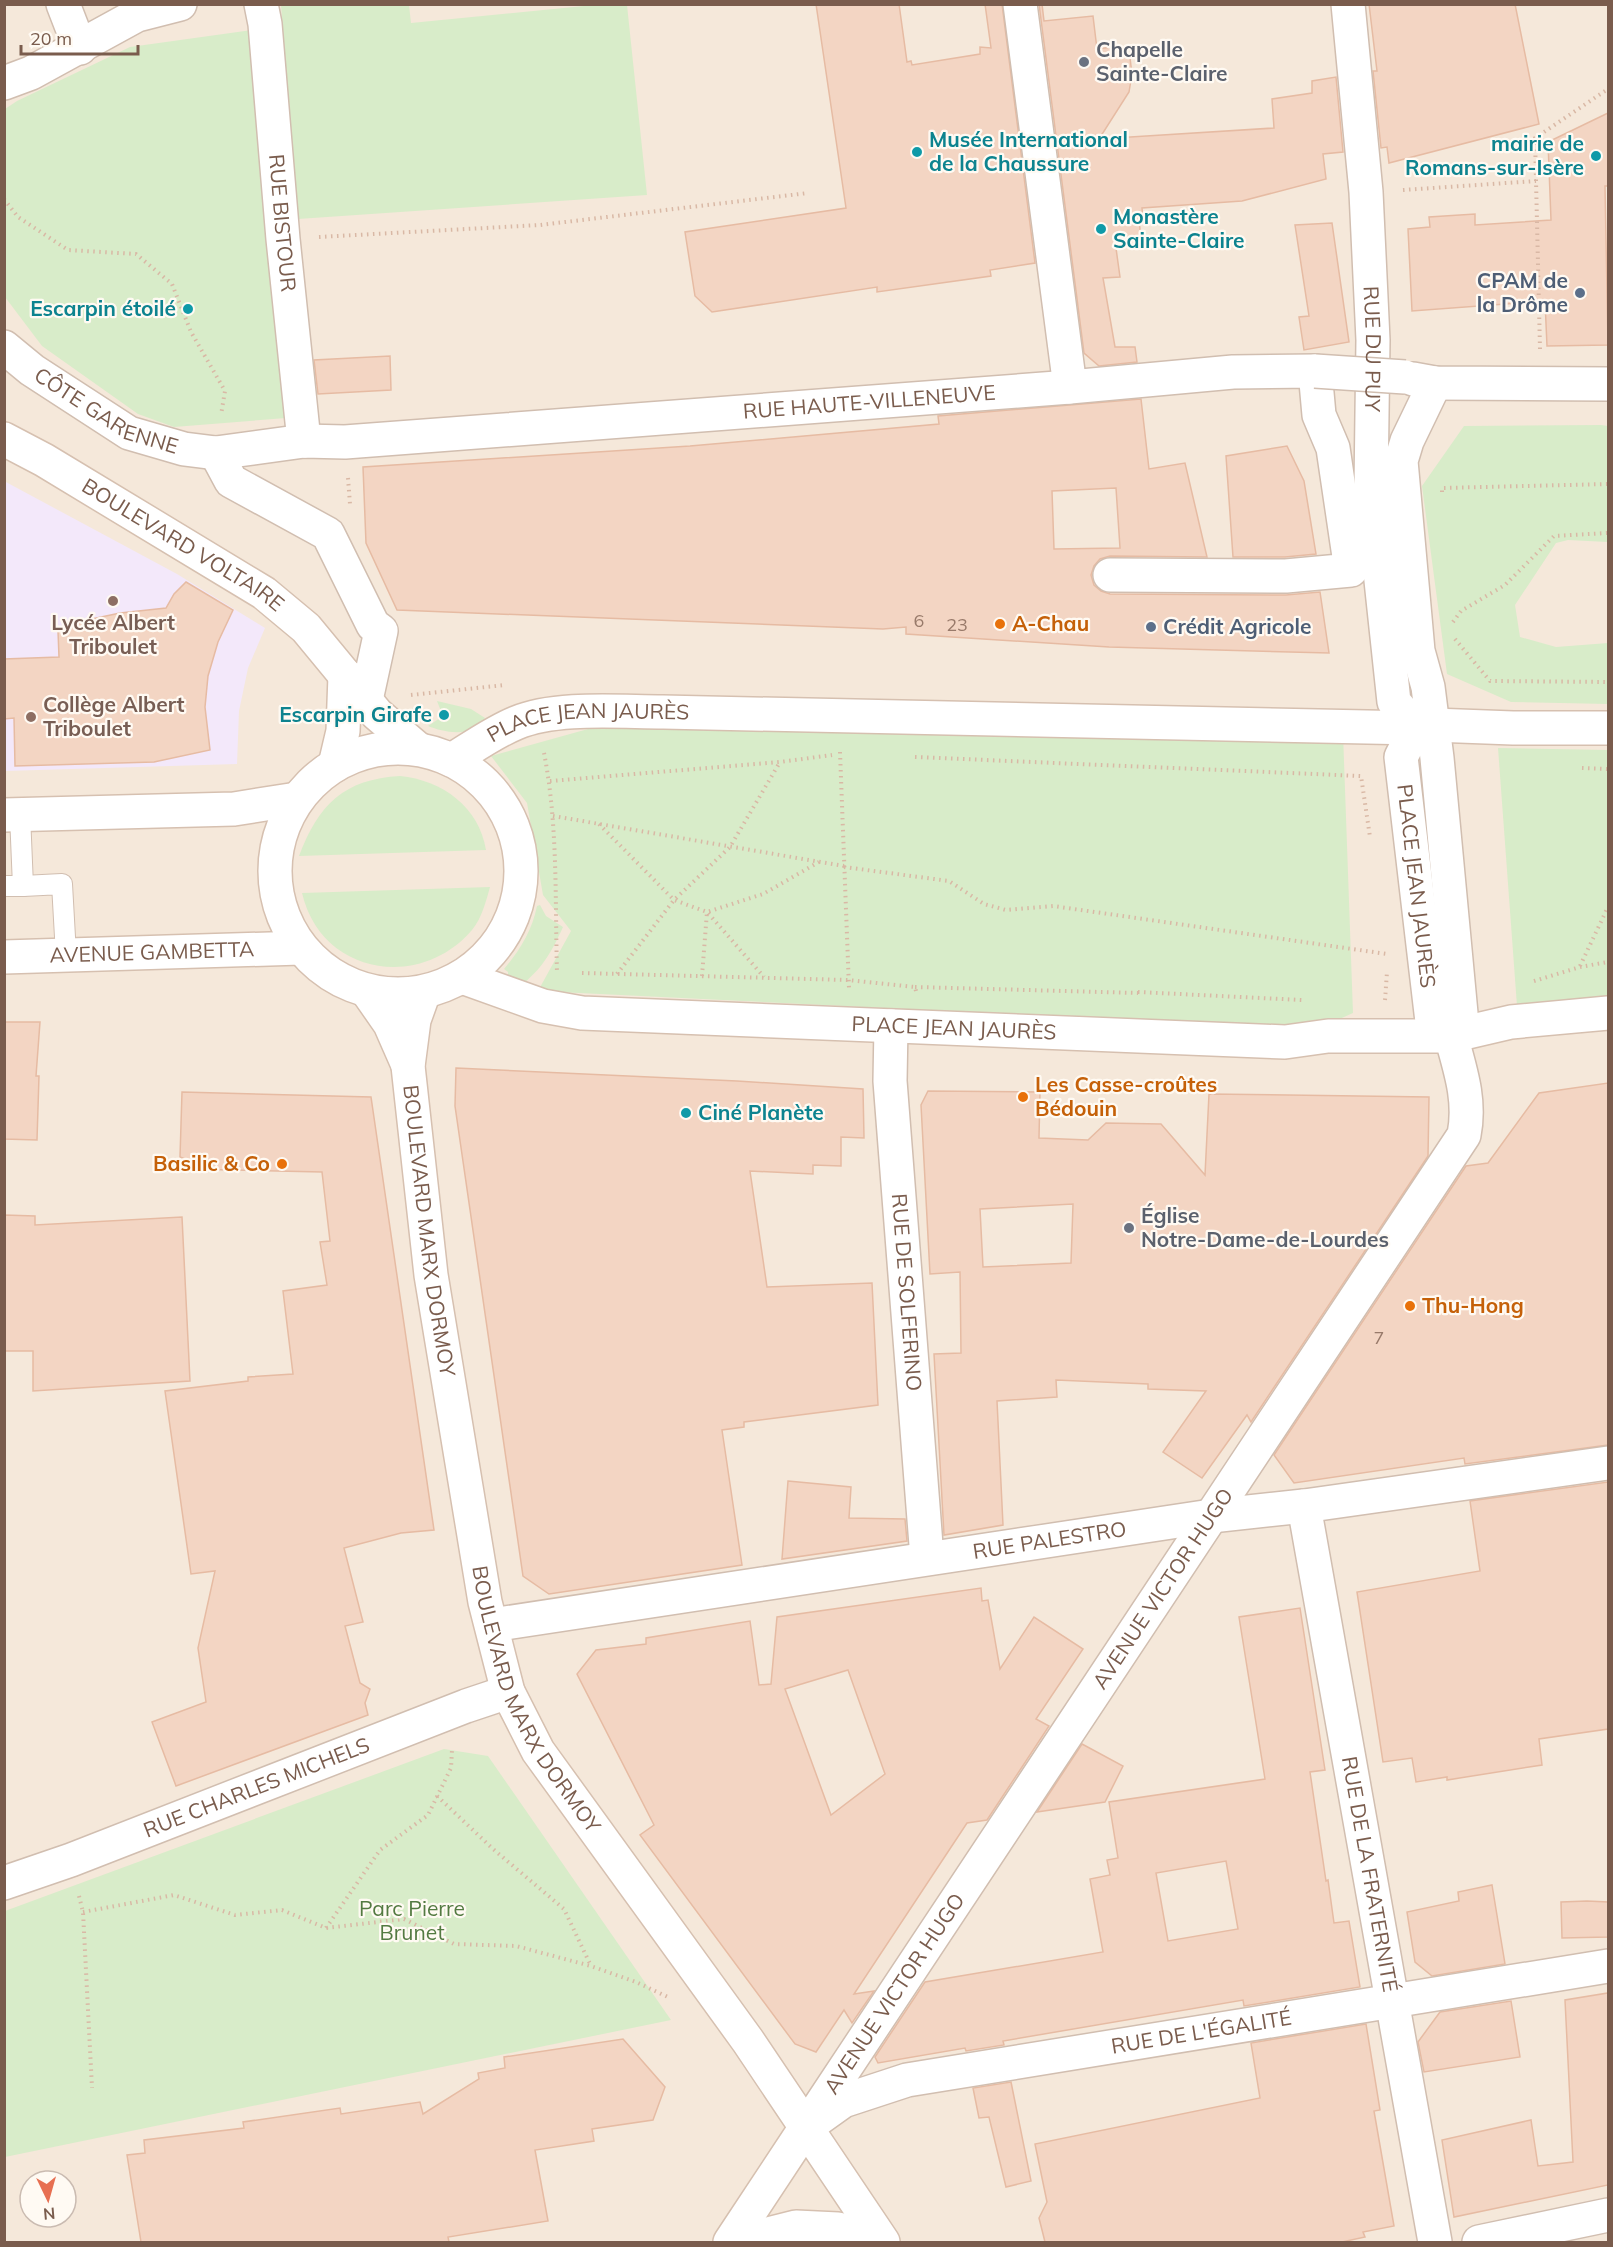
<svg xmlns="http://www.w3.org/2000/svg" width="1613" height="2247" viewBox="0 0 1613 2247" font-family="Mulish,sans-serif">
	<style>
		.residential { fill: #f5e8da; fill-rule: evenodd }
		.education { fill: #f3e8fa }
		.green { fill: #d8ecc9 }
		.building { fill: #f3d5c3; stroke: #e6bba3; stroke-width: 1.5; fill-rule: evenodd }
		.lines { fill: none; stroke-linecap: round; stroke-linejoin: round }
		.service-casing { stroke: #d1beb0; stroke-width: 22 }
		.minor-casing { stroke: #d1beb0; stroke-width: 36 }
		.secondary-casing { stroke: #d6c0b0; stroke-width: 36 }
		.path { stroke: #d9b8a5; stroke-width: 4; stroke-dasharray: 1.5 4.5; stroke-linecap: butt }
		.service { stroke: #fff; stroke-width: 20 }
		.minor { stroke: #fff; stroke-width: 33 }
		.secondary { stroke: #fff; stroke-width: 33 }
		.minor-bridge-casing { stroke: #d1beb0; stroke-width: 36; stroke-linecap: butt }
		.minor-bridge { stroke: #fff; stroke-width: 33 }
		.worship-dot { fill: #6b7280; stroke: #fffaf3; stroke-width: 2 }
		.culture-dot { fill: #0f9aa8; stroke: #fffaf3; stroke-width: 2 }
		.service-dot { fill: #5c6f8a; stroke: #fffaf3; stroke-width: 2 }
		.education-dot { fill: #8d6e63; stroke: #fffaf3; stroke-width: 2 }
		.food-dot { fill: #e8710a; stroke: #fffaf3; stroke-width: 2 }
		.labels { text-anchor: middle; stroke-width: 4.5; stroke-linejoin: round; paint-order: stroke }
		.number-label { font-size: 18px; fill: #987a6a }
		.worship-label { font-size: 21px; font-weight: bold; fill: #5b616d; stroke: #fffaf3; text-anchor: start }
		.culture-label { font-size: 21px; font-weight: bold; fill: #0d838f; stroke: #fffaf3; text-anchor: start }
		.street-label { font-size: 21px; fill: #7a5c4d; stroke: #fffaf3 }
		.service-label { font-size: 21px; font-weight: bold; fill: #4e5e75; stroke: #fffaf3; text-anchor: end }
		.education-label { font-size: 21px; font-weight: bold; fill: #785e54; stroke: #fffaf3 }
		.food-label { font-size: 21px; font-weight: bold; fill: #c56008; stroke: #fffaf3; text-anchor: start }
		.park-label { font-size: 21px; fill: #537a41; stroke: #fffaf3 }
	</style>
	<rect width="100%" height="100%" fill="#fdf6ec"/>
	<path class="residential" d="M 5,5 L 1608,5 L 1608,2242 L 5,2242 ZM 30,2181 L 66,2181 L 66,2217 L 30,2217 Z"/>
	<polygon class="education" points="4,481 177,574 265,628 248,668 239,711 237,764 5,771"/>
	<g class="green">
		<polygon points="281,5 409,5 411,23 594,5 627,5 647,195 298,219"/>
		<polygon points="252,30 286,418 174,427 138,414 42,346 5,297 5,109 17,101 130,47"/>
		<polygon points="1601,425 1608,426 1608,542 1568,540 1556,543 1515,605 1520,637 1556,647 1608,643 1608,704 1511,702 1447,674 1422,486 1464,426"/>
		<path d="M 437,701 L 471,709 L 485,718 C 474,738 445,733 428,726 L 443,716 Z"/>
		<polygon points="606,724 1343,733 1353,1013 1317,1029 538,991 571,931 543,895 527,803 491,756"/>
		<polygon points="1498,748 1608,750 1608,998 1517,1006"/>
		<path d="M 400,776 C 442,780 479,807 486,850 L 299,856 C 318,805 344,779 400,776 Z"/>
		<path d="M 490,887 C 486,901 482,918 472,930 C 420,991 321,975 302,893 Z"/>
		<path d="M 540,905 L 546,916 L 563,927 C 552,951 544,966 523,984 L 508,977 L 508,972 L 504,969 C 520,950 532,931 537,906 Z"/>
		<polygon points="444,1749 488,1756 671,2020 5,2157 5,1911"/>
	</g>
	<g class="building">
		<polygon points="816,4 899,4 907,62 911,61 912,65 980,54 980,47 991,48 985,4 1002,4 1035,263 990,270 991,276 877,292 877,287 712,312 695,296 685,232 846,208"/>
		<polygon points="1039,4 1042,4 1044,21 1093,16 1097,49 1120,46 1130,58 1132,74 1129,92 1099,139 1274,128 1272,99 1312,93 1312,81 1336,77 1343,152 1323,154 1326,179 1242,201 1142,208 1143,219 1139,219 1141,239 1115,241 1120,277 1103,278 1115,347 1135,347 1137,362 1099,366 1084,353"/>
		<polygon points="1369,4 1515,4 1539,124 1389,163 1387,147 1381,148 1373,71 1377,71"/>
		<polygon points="1608,113 1608,186 1605,186 1608,345 1547,346 1545,301 1412,311 1408,229 1430,227 1429,217 1475,214 1475,225 1551,220 1548,142"/>
		<polygon points="1332,223 1349,342 1304,350 1299,317 1309,316 1295,225"/>
		<polygon points="390,356 391,390 318,394 314,360"/>
		<path d="M 1141,399 L 1149,469 L 1185,463 L 1207,557 L 1110,556 L 1100,559 L 1094,566 L 1091,575 L 1094,585 L 1101,591 L 1110,594 L 1286,595 L 1320,592 L 1329,653 L 1109,647 L 906,634 L 906,627 L 883,629 L 397,610 L 366,543 L 363,467 L 690,446 L 939,424 L 938,416 ZM 1116,488 L 1120,548 L 1054,549 L 1052,491 Z"/>
		<polygon points="1287,446 1304,481 1316,554 1285,557 1233,557 1226,456"/>
		<polygon points="186,582 233,610 218,642 208,676 205,707 210,750 154,762 15,766 14,718 4,719 4,659 59,657 58,631 87,620 120,613 166,608 174,594"/>
		<polygon points="4,1022 40,1022 36,1076 39,1076 37,1140 4,1139"/>
		<polygon points="456,1068 737,1081 863,1089 864,1138 841,1137 841,1166 813,1165 813,1174 750,1171 767,1287 872,1283 878,1405 744,1422 744,1427 722,1430 742,1565 549,1594 523,1576 455,1106"/>
		<polygon points="1608,1083 1608,1445 1465,1464 1464,1458 1294,1483 1274,1455 1466,1166 1488,1163 1539,1093"/>
		<path d="M 928,1091 L 1040,1092 L 1039,1138 L 1088,1140 L 1106,1123 L 1161,1124 L 1205,1175 L 1209,1094 L 1429,1097 L 1428,1156 L 1251,1422 L 1247,1415 L 1202,1478 L 1163,1452 L 1206,1391 L 1148,1389 L 1148,1384 L 1056,1380 L 1057,1397 L 997,1401 L 1003,1525 L 944,1535 L 934,1354 L 961,1353 L 960,1272 L 930,1274 L 921,1105 ZM 1073,1204 L 1071,1263 L 983,1267 L 980,1209 Z"/>
		<polygon points="182,1092 371,1097 434,1530 401,1533 344,1548 363,1622 345,1626 360,1683 370,1689 365,1703 368,1715 176,1786 152,1722 206,1702 198,1648 215,1571 191,1574 165,1391 248,1381 248,1377 293,1374 283,1291 327,1285 320,1242 330,1241 322,1172 184,1169 183,1158 180,1157"/>
		<polygon points="4,1215 35,1216 35,1225 182,1217 190,1381 33,1391 33,1351 4,1351"/>
		<polygon points="788,1481 851,1487 849,1518 905,1519 907,1541 782,1559"/>
		<polygon points="1608,1482 1608,1729 1539,1739 1542,1765 1447,1780 1447,1777 1416,1782 1412,1758 1383,1762 1357,1592 1480,1571 1470,1501"/>
		<path d="M 981,1588 L 982,1601 L 988,1600 L 1000,1669 L 1034,1617 L 1083,1649 L 1036,1719 L 1049,1726 L 987,1820 L 967,1823 L 854,1994 L 874,1991 L 852,2023 L 844,2010 L 816,2052 L 795,2044 L 640,1835 L 654,1825 L 577,1674 L 596,1650 L 646,1644 L 646,1638 L 750,1621 L 759,1685 L 771,1684 L 777,1617 ZM 848,1670 L 885,1774 L 831,1815 L 785,1689 Z"/>
		<path d="M 1300,1608 L 1325,1770 L 1310,1772 L 1326,1881 L 1328,1880 L 1334,1923 L 1349,1921 L 1360,1987 L 1244,2006 L 1243,2000 L 1003,2041 L 1004,2045 L 966,2051 L 965,2048 L 878,2063 L 875,2057 L 925,1982 L 1103,1952 L 1090,1879 L 1110,1875 L 1107,1860 L 1118,1858 L 1109,1802 L 1265,1779 L 1239,1617 ZM 1226,1861 L 1238,1929 L 1168,1941 L 1156,1873 Z"/>
		<polygon points="1082,1744 1123,1766 1105,1802 1037,1812"/>
		<polygon points="1492,1885 1505,1964 1432,1976 1415,1962 1407,1912 1459,1901 1458,1892"/>
		<polygon points="1587,1901 1608,1902 1608,1937 1562,1938 1561,1902"/>
		<polygon points="1608,1993 1608,2185 1454,2217 1442,2140 1531,2120 1538,2166 1573,2162 1565,2000"/>
		<polygon points="1511,2001 1520,2057 1424,2072 1418,2042 1440,2012"/>
		<polygon points="1366,2024 1380,2110 1374,2111 1394,2226 1363,2232 1365,2237 1342,2242 1045,2242 1039,2218 1047,2202 1035,2144 1260,2098 1251,2043"/>
		<polygon points="623,2039 665,2087 653,2120 592,2129 594,2141 535,2150 548,2221 448,2237 449,2242 141,2242 127,2155 145,2153 144,2140 244,2128 243,2122 340,2108 341,2114 420,2102 423,2114 479,2079 478,2073 505,2068 504,2057"/>
		<polygon points="1011,2082 1031,2181 1006,2187 989,2117 979,2118 973,2088"/>
	</g>
	<g class="lines">
		<defs>
			<g id="service">
				<polyline points="4,886 23,886 20,815"/>
				<polyline points="23,886 62,884 66,955"/>
			</g>
			<g id="minor">
				<polyline points="63,4 80,48"/>
				<path id="s1" d="M 261,4 L 265,24 L 283,239 L 304,441"/>
				<polyline points="1020,4 1070,387"/>
				<path id="s2" d="M 1348,4 L 1366,192 L 1373,340 L 1371,487 L 1394,702 L 1416,728 L 1401,757 L 1433,1030 L 1451,1036"/>
				<polyline points="4,83 31,73 137,15 180,4"/>
				<path id="s3" d="M 4,347 L 32,370 L 129,433 L 184,449 L 216,453 L 304,441 L 345,442 L 1070,387 L 1233,372 L 1315,371 L 1319,415 L 1333,448 L 1351,570 L 1286,576 L 1110,575"/>
				<polyline points="1413,379 1435,383 1608,384"/>
				<polyline points="1435,383 1407,441 1401,461 1418,651 1428,687 1437,758 1462,1024 1451,1036"/>
				<polyline points="216,453 231,481 328,534 373,625 381,631 366,700"/>
				<path id="s4" d="M 891,1026 L 890,1081 L 927,1558"/>
				<path id="s5" d="M 1304,1506 L 1435,2242"/>
				<path id="s6" d="M 492,1625 L 1211,1516 L 1304,1506 L 1608,1463"/>
				<path id="s7" d="M 4,1883 L 71,1860 L 466,1706 L 508,1692"/>
				<path id="s8" d="M 815,2121 L 843,2101 L 907,2080 L 1608,1966"/>
				<path id="s9" d="M 806,2127 L 1464,1135 C 1471,1100 1460,1069 1451,1036"/>
				<polyline points="1479,2242 1608,2215"/>
			</g>
			<g id="secondary">
				<path id="s10" d="M 4,439 L 44,460 L 264,593 L 306,628 L 377,714 L 418,749"/>
				<circle cx="398" cy="871" r="123"/>
				<path id="s11" d="M 452,760 C 473,747 494,732 516,723 C 556,706 620,712 663,712 L 1416,728 L 1433,725 L 1513,728 L 1608,728"/>
				<polyline points="335,765 343,731 345,675"/>
				<polyline points="4,815 234,809 297,799"/>
				<path id="s12" d="M 4,957 L 301,948"/>
				<path id="s13" d="M 462,977 L 543,1006 L 582,1013 L 1285,1042 L 1328,1036 L 1451,1036 L 1511,1022 L 1608,1013"/>
				<polyline points="367,991 390,1024 408,1065"/>
				<path id="s14" d="M 424,992 L 414,1020 L 408,1066 L 431,1275 L 485,1602 L 508,1692 L 538,1751 L 748,2041 L 883,2242"/>
				<polyline points="730,2242 806,2127"/>
				<polyline points="737,2242 796,2227 838,2229 880,2239"/>
			</g>
		</defs>
		<use href="#service" class="service-casing"/>
		<use href="#minor" class="minor-casing"/>
		<use href="#secondary" class="secondary-casing"/>
		<g class="path">
			<polyline points="1403,190 1536,181"/>
			<polyline points="4,199 18,217 68,250 136,254 172,284 191,332 225,391 221,415"/>
			<polyline points="319,237 540,225 808,193"/>
			<polyline points="1540,349 1535,138 1608,89"/>
			<polyline points="348,478 350,504"/>
			<polyline points="1442,492 1442,488 1608,484"/>
			<polyline points="1453,622 1461,611 1505,585 1554,536 1608,533"/>
			<polyline points="1455,639 1490,681 1608,682"/>
			<polyline points="411,695 505,685"/>
			<polyline points="840,752 849,988"/>
			<path d="M 544,753 C 558,824 555,900 557,973"/>
			<polyline points="915,757 1361,776 1370,837"/>
			<polyline points="1582,768 1608,769"/>
			<polyline points="550,781 780,762 832,755"/>
			<polyline points="553,816 844,866"/>
			<polyline points="599,824 674,900 707,912 763,894 819,862"/>
			<polyline points="844,867 949,881 984,904 1006,910 1053,906 1387,954"/>
			<polyline points="1580,966 1608,907"/>
			<polyline points="582,973 848,980 915,987 916,991"/>
			<polyline points="617,974 674,900 730,847 780,762"/>
			<polyline points="702,976 707,912 764,977"/>
			<polyline points="1534,981 1580,967 1608,962"/>
			<polyline points="915,987 1138,993"/>
			<polyline points="1138,992 1302,1000"/>
			<polyline points="1385,1000 1387,972"/>
			<polyline points="437,1796 493,1849 564,1909 591,1966"/>
			<polyline points="79,1896 83,1912 92,2088"/>
			<polyline points="83,1912 174,1895 235,1915 282,1910 326,1928 404,1919 454,1944 516,1946 591,1966 636,1982 670,1998"/>
			<polyline points="326,1928 380,1850 428,1815 451,1768 452,1750"/>
		</g>
		<use href="#service" class="service"/>
		<use href="#minor" class="minor"/>
		<use href="#secondary" class="secondary"/>
		<defs>
			<polyline id="minor-bridge" points="1315,371 1405,377"/>
		</defs>
		<use href="#minor-bridge" class="minor-bridge-casing"/>
		<use href="#minor-bridge" class="minor-bridge"/>
	</g>
	<g class="worship-dot">
		<circle cx="1084" cy="62" r="6"/>
		<circle cx="1129" cy="1228" r="6"/>
	</g>
	<g class="culture-dot">
		<circle cx="917" cy="152" r="6"/>
		<circle cx="1596" cy="156" r="6"/>
		<circle cx="1101" cy="229" r="6"/>
		<circle cx="188" cy="309" r="6"/>
		<circle cx="444" cy="715" r="6"/>
		<circle cx="686" cy="1113" r="6"/>
	</g>
	<g class="service-dot">
		<circle cx="1580" cy="293" r="6"/>
		<circle cx="1151" cy="627" r="6"/>
	</g>
	<g class="education-dot">
		<circle cx="113" cy="601" r="6"/>
		<circle cx="31" cy="717" r="6"/>
	</g>
	<g class="food-dot">
		<circle cx="1000" cy="624" r="6"/>
		<circle cx="1023" cy="1097" r="6"/>
		<circle cx="282" cy="1164" r="6"/>
		<circle cx="1410" cy="1306" r="6"/>
	</g>
	<g class="labels">
		<g class="number-label">
			<text x="919" y="627">6</text>
			<text x="957" y="631">23</text>
			<text x="1379" y="1344">7</text>
		</g>
		<g class="worship-label">
			<text x="1096" y="57">Chapelle<tspan x="1096" dy="24">Sainte-Claire</tspan></text>
			<text x="1141" y="1223">Église<tspan x="1141" dy="24">Notre-Dame-de-Lourdes</tspan></text>
		</g>
		<g class="culture-label">
			<text x="929" y="147">Musée International<tspan x="929" dy="24">de la Chaussure</tspan></text>
			<text x="1584" y="151" text-anchor="end">mairie de<tspan x="1584" dy="24">Romans-sur-Isère</tspan></text>
			<text x="1113" y="224">Monastère<tspan x="1113" dy="24">Sainte-Claire</tspan></text>
			<text x="176" y="316" text-anchor="end">Escarpin étoilé</text>
			<text x="432" y="722" text-anchor="end">Escarpin Girafe</text>
			<text x="698" y="1120">Ciné Planète</text>
		</g>
		<g class="street-label">
			<text dy="7" stroke="none"><textPath href="#s1" startOffset="220">RUE BISTOUR</textPath></text>
			<text dy="7" stroke="none"><textPath href="#s2" startOffset="346">RUE DU PUY</textPath></text>
			<text dy="7" stroke="none"><textPath href="#s3" startOffset="897">RUE HAUTE-VILLENEUVE</textPath></text>
			<text dy="7" stroke="none"><textPath href="#s3" startOffset="122">CÔTE GARENNE</textPath></text>
			<text dy="7" stroke="none"><textPath href="#s10" startOffset="208">BOULEVARD VOLTAIRE</textPath></text>
			<text dy="7" stroke="none"><textPath href="#s11" startOffset="146">PLACE JEAN JAURÈS</textPath></text>
			<text dy="7" stroke="none"><textPath href="#s2" startOffset="897">PLACE JEAN JAURÈS</textPath></text>
			<text dy="7" stroke="none"><textPath href="#s12" startOffset="148">AVENUE GAMBETTA</textPath></text>
			<text dy="7" stroke="none"><textPath href="#s13" startOffset="498">PLACE JEAN JAURÈS</textPath></text>
			<text dy="7" stroke="none"><textPath href="#s14" startOffset="242">BOULEVARD MARX DORMOY</textPath></text>
			<text dy="7" stroke="none"><textPath href="#s4" startOffset="267">RUE DE SOLFERINO</textPath></text>
			<text dy="7" stroke="none"><textPath href="#s6" startOffset="564">RUE PALESTRO</textPath></text>
			<text dy="7" stroke="none"><textPath href="#s9" startOffset="646">AVENUE VICTOR HUGO</textPath></text>
			<text dy="7" stroke="none"><textPath href="#s14" startOffset="728">BOULEVARD MARX DORMOY</textPath></text>
			<text dy="7" stroke="none"><textPath href="#s7" startOffset="270">RUE CHARLES MICHELS</textPath></text>
			<text dy="7" stroke="none"><textPath href="#s5" startOffset="374">RUE DE LA FRATERNITÉ</textPath></text>
			<text dy="7" stroke="none"><textPath href="#s9" startOffset="160">AVENUE VICTOR HUGO</textPath></text>
			<text dy="7" stroke="none"><textPath href="#s8" startOffset="400">RUE DE L'ÉGALITÉ</textPath></text>
		</g>
		<g class="service-label">
			<text x="1568" y="288">CPAM de<tspan x="1568" dy="24">la Drôme</tspan></text>
			<text x="1163" y="634" text-anchor="start">Crédit Agricole</text>
		</g>
		<g class="education-label">
			<text x="113" y="630">Lycée Albert<tspan x="113" dy="24">Triboulet</tspan></text>
			<text x="43" y="712" text-anchor="start">Collège Albert<tspan x="43" dy="24">Triboulet</tspan></text>
		</g>
		<g class="food-label">
			<text x="1012" y="631">A-Chau</text>
			<text x="1035" y="1092">Les Casse-croûtes<tspan x="1035" dy="24">Bédouin</tspan></text>
			<text x="270" y="1171" text-anchor="end">Basilic &amp; Co</text>
			<text x="1422" y="1313">Thu-Hong</text>
		</g>
		<g class="park-label">
			<text x="412" y="1916">Parc Pierre<tspan x="412" dy="24">Brunet</tspan></text>
		</g>
	</g>
	<rect width="1613" height="2247" fill="none" stroke="#7a5c4d" stroke-width="12"/>
	<g transform="translate(48 2199) rotate(175)"><circle r="28" fill="#fffaf3" stroke="#cabbb1" stroke-width="1.5"/>
	<path d="M0-4.5L10 22L0 15L-10 22Z" fill="#e76f51"/>
	<text y="-9" font-size="16" font-weight="bold" text-anchor="middle" fill="#7a5c4d">N</text>
	</g>
	<path d="M21 45v9h117v-9" fill="none" stroke="#7a5c4d" stroke-width="3"/>
	<text x="30" y="45" font-size="18" fill="#7a5c4d" stroke="#fffaf3" stroke-width="4.5" paint-order="stroke">20 m</text>
</svg>
